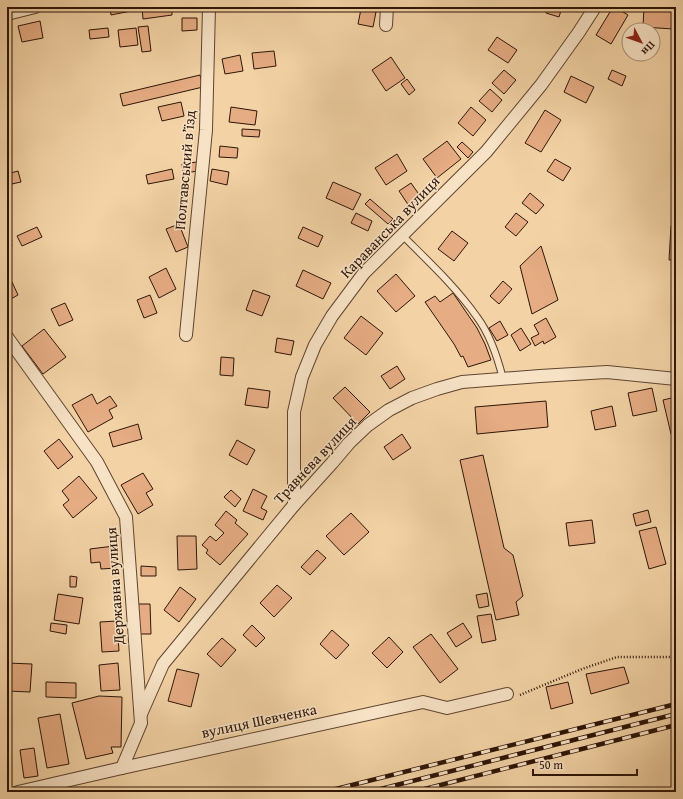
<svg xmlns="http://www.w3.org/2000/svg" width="683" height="799" viewBox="0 0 683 799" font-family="'Gentium Book Plus',serif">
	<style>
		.building { fill: #e6ac83; stroke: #2e1507 }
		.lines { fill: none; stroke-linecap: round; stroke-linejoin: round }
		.lane-casing { stroke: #5f442f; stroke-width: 8 }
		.street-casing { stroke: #5f442f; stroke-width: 14 }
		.path { stroke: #2e1507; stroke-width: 2.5; stroke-dasharray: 1 2; stroke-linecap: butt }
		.lane { stroke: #f7e2c5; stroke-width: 6 }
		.street { stroke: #f7e2c5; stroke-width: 12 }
		.rail-casing { stroke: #2e1507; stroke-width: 4.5 }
		.rail { stroke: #f7e2c5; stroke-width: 3; stroke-dasharray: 9; stroke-linecap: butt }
		.labels { text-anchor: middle; stroke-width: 3; stroke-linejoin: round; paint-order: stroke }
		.street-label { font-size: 15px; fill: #2e1507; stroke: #f7e2c5 }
	</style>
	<rect width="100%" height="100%" fill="#f3d3a6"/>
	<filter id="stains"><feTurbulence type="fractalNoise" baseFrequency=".005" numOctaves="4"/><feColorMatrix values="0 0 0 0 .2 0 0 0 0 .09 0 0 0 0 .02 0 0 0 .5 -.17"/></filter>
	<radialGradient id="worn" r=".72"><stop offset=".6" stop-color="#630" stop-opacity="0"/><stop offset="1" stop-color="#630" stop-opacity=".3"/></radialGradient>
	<g class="building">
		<polygon points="110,7 131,7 131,11 111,15"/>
		<polygon points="142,7 172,7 172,15 143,19"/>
		<polygon points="548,7 562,7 559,17 546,13"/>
		<polygon points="613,7 615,7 628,15 611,44 596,35"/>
		<polygon points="644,7 675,7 673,29 643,27"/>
		<polygon points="361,9 376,12 373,27 358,24"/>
		<polygon points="182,18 197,18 197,30 182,31"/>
		<polygon points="40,21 43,38 22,42 18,26"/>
		<polygon points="148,26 151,51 142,52 138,27"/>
		<polygon points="108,28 109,37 90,39 89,30"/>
		<polygon points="136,28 138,45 120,47 118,30"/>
		<polygon points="497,37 517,50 508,63 488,50"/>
		<polygon points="274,51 276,66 254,69 252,53"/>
		<polygon points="240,55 243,71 225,74 222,59"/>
		<polygon points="391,57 405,78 386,91 372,70"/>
		<polygon points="504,70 516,80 504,94 492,83"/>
		<polygon points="612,70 626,76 622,86 608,79"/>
		<polygon points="200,75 203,87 123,106 120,94"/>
		<polygon points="571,76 594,87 586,103 564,92"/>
		<polygon points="407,79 415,90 409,95 401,84"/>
		<polygon points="490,89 502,100 492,112 479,101"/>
		<polygon points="181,102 184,116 162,121 158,107"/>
		<polygon points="231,107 257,111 255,125 229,122"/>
		<polygon points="471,107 486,120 473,136 458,123"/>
		<polygon points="545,110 561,120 541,152 525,143"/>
		<polygon points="242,129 260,130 259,137 242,136"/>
		<polygon points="447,141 461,159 437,178 423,159"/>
		<polygon points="462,142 473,152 468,158 457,147"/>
		<polygon points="220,146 238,148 237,158 219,157"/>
		<polygon points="397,154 407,171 386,185 375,168"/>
		<polygon points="555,159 571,168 563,181 547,171"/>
		<polygon points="197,162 199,171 183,173 182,164"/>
		<polygon points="172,169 174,179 148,184 146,175"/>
		<polygon points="212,169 229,172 227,185 210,181"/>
		<polygon points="18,171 21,182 7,185 7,174"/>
		<polygon points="333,182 361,194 353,210 326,198"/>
		<polygon points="411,183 423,200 411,209 399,191"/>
		<polygon points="530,193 544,205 536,214 522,203"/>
		<polygon points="370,199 393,219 388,224 365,204"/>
		<polygon points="356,213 372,221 368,231 351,223"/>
		<polygon points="516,213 528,222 516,236 505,227"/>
		<polygon points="179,224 188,247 176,252 166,229"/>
		<polygon points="671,226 676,226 676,260 669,260"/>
		<polygon points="37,227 42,237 22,246 17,236"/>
		<polygon points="303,227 323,236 318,247 298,238"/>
		<polygon points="452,231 468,243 454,261 438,249"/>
		<polygon points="7,233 12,246 7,248"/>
		<polygon points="541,246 558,300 532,314 520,266"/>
		<polygon points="166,268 176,289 159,298 149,277"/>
		<polygon points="303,270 331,283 323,299 296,286"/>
		<polygon points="396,274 415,296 396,312 377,291"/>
		<polygon points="503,281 512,289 499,304 490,296"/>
		<polygon points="12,282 18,295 7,301 7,284"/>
		<polygon points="253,290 270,296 262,316 246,310"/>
		<polygon points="453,293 477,328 485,344 491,360 468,367 463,356 461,357 454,344 425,302 435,296 440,302"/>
		<polygon points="150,295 157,313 144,318 137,300"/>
		<polygon points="65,303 73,320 59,326 51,309"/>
		<polygon points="361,316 383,333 366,355 344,338"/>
		<polygon points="546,318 556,337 544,344 543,341 535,346 531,338 539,334 534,325"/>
		<polygon points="500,321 508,335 497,341 489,328"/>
		<polygon points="521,328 531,344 520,351 511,335"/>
		<polygon points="44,329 66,357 43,374 22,346"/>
		<polygon points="277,338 294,341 291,355 275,352"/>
		<polygon points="221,357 234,358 233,376 220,375"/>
		<polygon points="397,366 405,379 390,389 381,376"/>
		<polygon points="345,387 370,412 358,424 333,398"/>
		<polygon points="248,388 270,391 268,408 245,405"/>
		<polygon points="652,388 657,411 633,416 628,393"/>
		<polygon points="92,394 97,404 110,396 117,406 109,410 113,418 88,432 72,405"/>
		<polygon points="676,397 676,433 671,434 663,400"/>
		<polygon points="546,401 548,427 477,434 475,407"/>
		<polygon points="612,406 616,426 595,430 591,411"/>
		<polygon points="138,424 142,439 113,447 109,433"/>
		<polygon points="402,434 411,448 393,460 384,447"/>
		<polygon points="59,439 73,457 58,469 44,451"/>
		<polygon points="237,440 255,450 247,465 229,455"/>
		<polygon points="483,455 504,548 513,555 523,596 516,602 519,615 496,620 460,460"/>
		<polygon points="143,473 153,489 146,493 153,505 138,514 121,485"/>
		<polygon points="79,476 97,498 73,518 63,505 69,500 62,491"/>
		<polygon points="253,489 267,496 261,508 267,511 263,520 243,511"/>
		<polygon points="231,490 241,499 235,507 224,497"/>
		<polygon points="648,510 651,522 636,526 633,514"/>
		<polygon points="226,511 237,520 235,523 248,534 220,565 206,553 208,550 202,545 210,536 216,541 224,533 215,525"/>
		<polygon points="351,513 369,532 344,555 326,536"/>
		<polygon points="592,520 595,543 569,546 566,523"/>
		<polygon points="656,527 666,564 649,569 639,531"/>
		<polygon points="177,536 196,536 197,569 178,570"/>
		<polygon points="114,546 116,568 101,569 100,562 91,563 90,549"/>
		<polygon points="317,550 326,558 310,575 301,567"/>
		<polygon points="141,566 156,567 156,576 141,576"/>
		<polygon points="70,576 77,577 76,587 70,587"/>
		<polygon points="277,585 292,598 274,617 260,603"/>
		<polygon points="180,587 196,599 179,622 164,610"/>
		<polygon points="487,593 489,606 479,608 476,595"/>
		<polygon points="58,594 83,598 79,624 54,620"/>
		<polygon points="136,604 150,604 151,634 136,634"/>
		<polygon points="491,614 496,640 482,643 477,616"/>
		<polygon points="117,621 119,651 102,652 100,622"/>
		<polygon points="51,623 67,625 66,634 50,631"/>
		<polygon points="463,623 472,637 456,647 447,633"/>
		<polygon points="252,625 265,638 256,647 243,635"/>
		<polygon points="332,630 349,645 336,659 320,644"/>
		<polygon points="431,634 458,669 440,683 413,647"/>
		<polygon points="389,637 403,652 387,668 372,653"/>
		<polygon points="222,638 236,650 221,667 207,654"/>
		<polygon points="7,663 32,664 30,692 7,691"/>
		<polygon points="118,663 120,690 101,691 99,665"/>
		<polygon points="624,667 629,683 591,694 586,674"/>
		<polygon points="177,669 199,674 191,707 168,701"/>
		<polygon points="46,682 76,683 76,698 46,697"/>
		<polygon points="568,682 573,703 551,709 546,687"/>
		<polygon points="99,696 122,697 121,747 111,747 113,753 86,759 72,703"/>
		<polygon points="60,714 69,764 47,768 38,718"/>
		<polygon points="34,748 38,776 24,778 20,750"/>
	</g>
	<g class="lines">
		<defs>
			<path id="lane" d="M 402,235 C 428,261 456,287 477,317 C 489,333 498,359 503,379"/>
			<g id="street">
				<polyline points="7,14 35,7"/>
				<polyline points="386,25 387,7"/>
				<polyline points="186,335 206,130 209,7"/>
				<polyline points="7,337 97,462 126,517 141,723 122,768"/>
				<polyline points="294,505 294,412 302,377 315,345 332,316 364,273 486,152 541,85 579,32 595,7"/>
				<polyline points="141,714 163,664 294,505 332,463 349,443 368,425 389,410 412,398 437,389 462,382 540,376 607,372 676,379"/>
				<polyline points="18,792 122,768 423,702 447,708 507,694"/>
			</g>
		</defs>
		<use href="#lane" class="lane-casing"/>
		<use href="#street" class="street-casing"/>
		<polyline class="path" points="520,695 582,669 617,657 676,657"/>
		<use href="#lane" class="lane"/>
		<use href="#street" class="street"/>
		<defs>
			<g id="rail">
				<polyline points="324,792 676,704"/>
				<polyline points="369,792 676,714"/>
				<polyline points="413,792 676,725"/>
			</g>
		</defs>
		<use href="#rail" class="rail-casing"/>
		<use href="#rail" class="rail"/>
	</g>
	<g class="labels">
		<g class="street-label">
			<text transform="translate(185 170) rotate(-85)" y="5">Полтавський в’їзд</text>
			<text transform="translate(390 227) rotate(-46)" y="5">Караванська вулиця</text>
			<text transform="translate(315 460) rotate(-47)" y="5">Травнева вулиця</text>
			<text transform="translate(115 586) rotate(-94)" y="5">Державна вулиця</text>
			<text transform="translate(259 721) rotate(-12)" y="5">вулиця Шевченка</text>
		</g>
	</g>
	<rect width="683" height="799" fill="none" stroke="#f3d3a6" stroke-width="24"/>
	<rect x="8" y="8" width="667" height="783" fill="none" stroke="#2e1507" stroke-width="2"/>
	<rect x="12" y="12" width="659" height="775" fill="none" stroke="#2e1507"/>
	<g transform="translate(641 42) rotate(131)"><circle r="19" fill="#f7e2c5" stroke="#a79079"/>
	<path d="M0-3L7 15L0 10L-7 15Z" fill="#8f2418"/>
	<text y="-6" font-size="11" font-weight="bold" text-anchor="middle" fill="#2e1507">Пн</text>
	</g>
	<path d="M533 769v6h104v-6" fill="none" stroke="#2e1507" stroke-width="2"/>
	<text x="539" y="769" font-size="12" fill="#2e1507" stroke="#f7e2c5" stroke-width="3" paint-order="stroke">50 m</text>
	<rect width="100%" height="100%" filter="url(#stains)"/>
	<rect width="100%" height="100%" fill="url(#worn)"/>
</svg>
